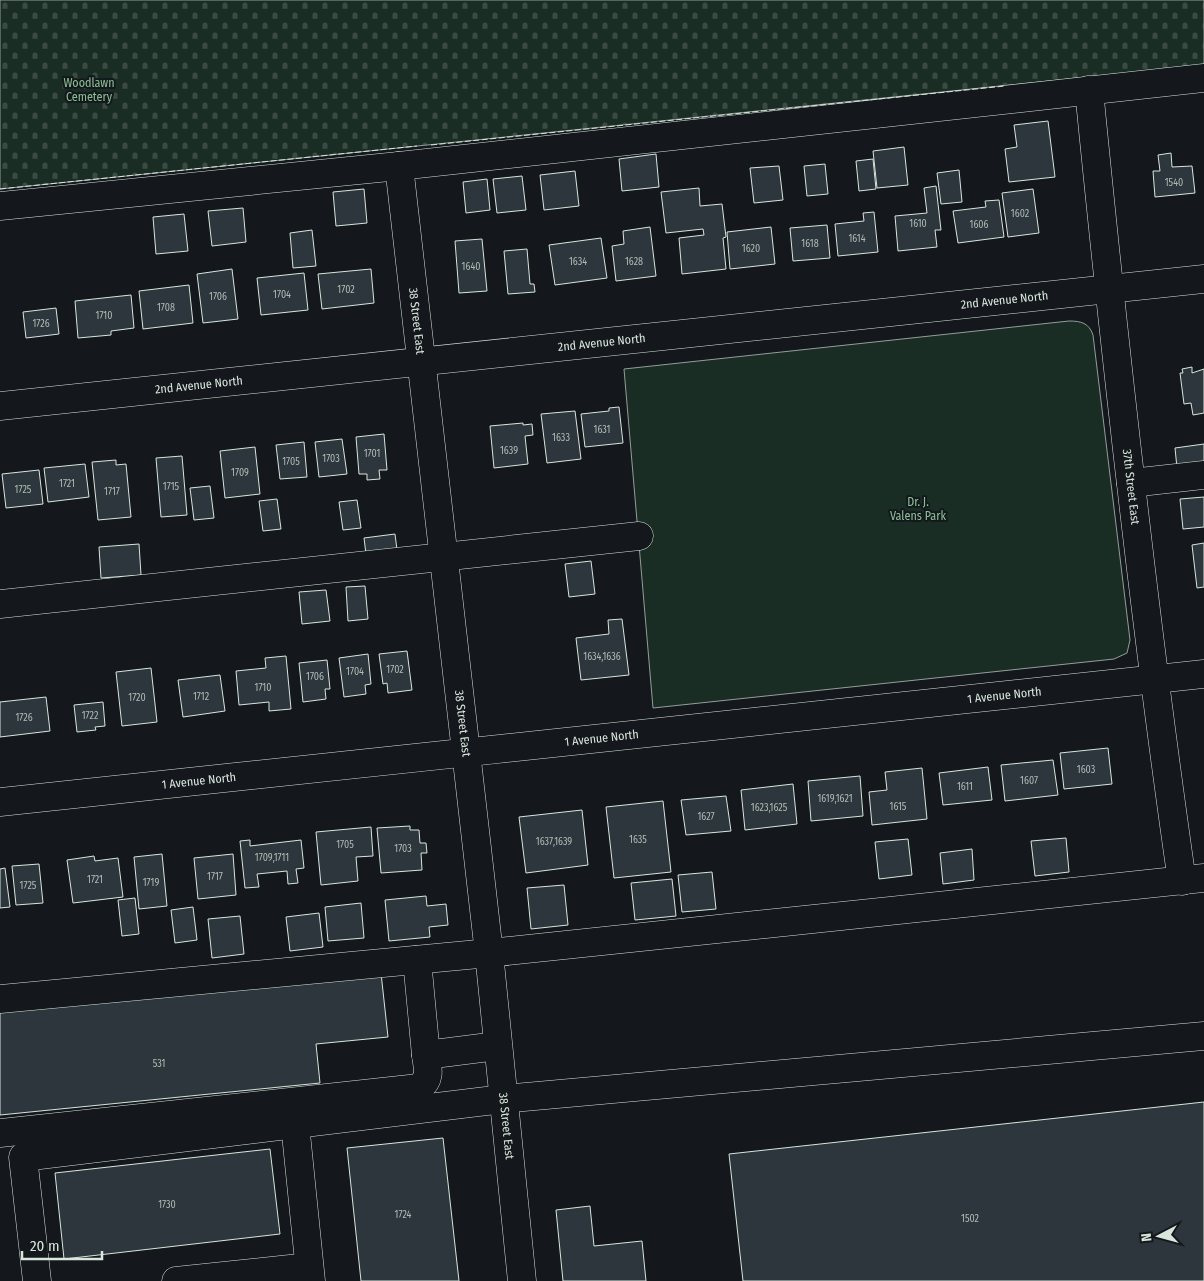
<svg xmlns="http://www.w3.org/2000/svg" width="1204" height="1281" viewBox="0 0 1204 1281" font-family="'Fira Sans Condensed',sans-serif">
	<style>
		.cemetery { fill: url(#cemetery-stones); stroke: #939e99 }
		.green { fill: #1a2d24; stroke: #939e99 }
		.building { fill: #2c363c; stroke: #d8e6dc }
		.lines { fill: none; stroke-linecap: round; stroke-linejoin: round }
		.minor-casing { stroke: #d8e6dc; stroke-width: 29 }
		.minor { stroke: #14181c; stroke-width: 28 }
		.fence { stroke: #d8e6dc; stroke-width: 1; stroke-dasharray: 6 2.5; stroke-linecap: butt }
		.labels { text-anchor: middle; stroke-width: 4; stroke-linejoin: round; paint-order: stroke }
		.number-label { font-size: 10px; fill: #adbab4 }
		.park-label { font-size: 12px; fill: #8ac095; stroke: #14181c }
		.street-label { font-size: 12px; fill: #d8e6dc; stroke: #14181c }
	</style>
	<defs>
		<pattern id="cemetery-stones" width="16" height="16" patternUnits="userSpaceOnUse" patternTransform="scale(1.25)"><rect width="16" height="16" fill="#1a2d24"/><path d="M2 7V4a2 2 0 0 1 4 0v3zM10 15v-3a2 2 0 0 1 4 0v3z" fill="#3b4b43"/></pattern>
	</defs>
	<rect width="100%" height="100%" fill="#14181c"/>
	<polygon class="cemetery" points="0,0 1204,0 1204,65 0,189"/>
	<path class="green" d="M 1069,321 C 1081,321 1089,323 1093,335 L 1130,640 L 1127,653 L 1114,659 L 653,708 L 624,369 Z"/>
	<g class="building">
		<polygon points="1048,121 1055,177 1009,182 1005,149 1017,147 1014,125"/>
		<polygon points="904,147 908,185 877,188 873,151"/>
		<polygon points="1171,153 1172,167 1192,166 1195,193 1155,197 1153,171 1160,171 1158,155"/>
		<polygon points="656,154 659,187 622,191 619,159"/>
		<polygon points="873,159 876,189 859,191 856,161"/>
		<polygon points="825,164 828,194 807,196 804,166"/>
		<polygon points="779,166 783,200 754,203 750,168"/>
		<polygon points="959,170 962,202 941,204 937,173"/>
		<polygon points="575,171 579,206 544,210 540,175"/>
		<polygon points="522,176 526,210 497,213 493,179"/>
		<polygon points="487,179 490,210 466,213 463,182"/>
		<polygon points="936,186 941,230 935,230 937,247 898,251 895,216 927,213 924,188"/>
		<polygon points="699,188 700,206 722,204 726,237 723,238 726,269 682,274 679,238 704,235 703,229 666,233 661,192"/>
		<polygon points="364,189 367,223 336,226 333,192"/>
		<polygon points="1033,189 1039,233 1008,237 1002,193"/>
		<polygon points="999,200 1004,237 958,243 953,211 986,207 985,201"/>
		<polygon points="243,208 246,242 212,246 208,211"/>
		<polygon points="874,212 878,252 838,256 835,224 864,221 863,213"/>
		<polygon points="184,214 188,251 156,254 153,217"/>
		<polygon points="827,225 830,258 793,261 790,228"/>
		<polygon points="650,227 656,276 616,281 612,246 624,244 623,231"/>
		<polygon points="771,227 775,264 730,269 727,232"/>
		<polygon points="312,230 316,266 293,268 290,233"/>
		<polygon points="601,238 607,278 555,285 549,245"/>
		<polygon points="482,239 487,291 459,293 455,241"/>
		<polygon points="527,249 530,284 534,284 535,292 508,294 504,251"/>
		<polygon points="232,269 238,319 203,323 197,274"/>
		<polygon points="371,269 374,303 322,309 318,274"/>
		<polygon points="304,273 308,310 261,315 257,278"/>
		<polygon points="189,285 193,323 143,329 139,291"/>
		<polygon points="131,295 134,328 111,331 111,335 78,338 75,301"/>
		<polygon points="56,308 59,334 26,338 23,312"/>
		<polygon points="1192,367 1192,373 1204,369 1204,413 1193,415 1191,403 1184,404 1180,373 1183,373 1182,369"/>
		<polygon points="619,407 623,443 585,447 581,414 609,411 609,408"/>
		<polygon points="575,411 581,459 547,463 541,414"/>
		<polygon points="523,423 523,425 532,424 533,435 525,436 528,464 494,468 490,426"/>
		<polygon points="384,434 387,470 379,470 380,479 367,480 367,474 359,474 356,437"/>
		<polygon points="342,439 347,474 319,477 315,442"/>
		<polygon points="304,442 307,477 280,479 276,445"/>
		<polygon points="1204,444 1204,464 1177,468 1175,448"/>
		<polygon points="255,447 260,494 225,498 220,451"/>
		<polygon points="182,456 187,515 161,517 156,458"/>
		<polygon points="116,460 116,465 126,464 131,517 98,520 92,462"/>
		<polygon points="85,464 89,497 48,502 44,468"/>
		<polygon points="39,470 43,504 6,508 2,474"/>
		<polygon points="210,486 214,518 194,520 190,488"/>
		<polygon points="1204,497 1204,527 1183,529 1180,499"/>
		<polygon points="277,499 281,529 263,531 259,501"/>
		<polygon points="357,500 361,528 343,530 339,502"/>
		<polygon points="395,534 397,550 366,554 364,538"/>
		<polygon points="1204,543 1204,587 1197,588 1192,545"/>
		<polygon points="139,544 141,575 101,578 99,547"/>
		<polygon points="591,561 595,594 569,597 565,564"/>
		<polygon points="365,586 368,619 348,621 346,587"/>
		<polygon points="326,590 330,621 302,624 299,592"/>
		<polygon points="622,619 629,675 581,680 576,638 609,634 608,620"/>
		<polygon points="407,651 412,690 388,693 387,683 383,684 379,654"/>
		<polygon points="368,654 371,684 365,685 366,694 344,697 339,658"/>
		<polygon points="286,656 291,709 269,711 269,702 239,705 236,671 266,668 265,658"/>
		<polygon points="327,660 330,689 325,689 326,699 303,702 299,663"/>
		<polygon points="151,668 157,722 122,726 116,672"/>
		<polygon points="220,675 225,711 183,717 178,680"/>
		<polygon points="46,697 50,731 0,737 0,702"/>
		<polygon points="103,702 105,726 95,727 96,730 77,732 74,705"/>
		<polygon points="1108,748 1112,784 1064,789 1060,753"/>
		<polygon points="1053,760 1058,795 1005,801 1001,765"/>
		<polygon points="988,767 992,800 943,805 939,773"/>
		<polygon points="922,768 927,819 872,825 869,792 887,790 885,772"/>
		<polygon points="860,776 863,816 811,821 808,781"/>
		<polygon points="793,784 797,824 745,830 741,790"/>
		<polygon points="726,796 731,831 686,835 681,800"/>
		<polygon points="663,801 671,872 614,878 606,807"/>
		<polygon points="582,810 588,865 526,873 519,817"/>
		<polygon points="410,826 410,830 419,830 420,843 426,843 427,853 421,853 422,870 381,873 377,828"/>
		<polygon points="371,827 373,856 356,857 358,881 321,885 316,832"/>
		<polygon points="1066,838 1069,872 1035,876 1031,841"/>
		<polygon points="908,839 912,875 879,879 875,842"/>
		<polygon points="250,840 250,846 301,840 304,868 296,869 298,883 288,884 287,871 257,874 259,887 245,888 240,841"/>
		<polygon points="972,849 974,880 943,884 940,853"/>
		<polygon points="162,854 167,906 139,909 134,857"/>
		<polygon points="233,854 236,895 198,899 194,858"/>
		<polygon points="94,856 95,861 118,858 123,897 73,903 67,860"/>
		<polygon points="39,864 43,903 16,905 12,866"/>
		<polygon points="5,868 10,907 0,908 0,869"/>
		<polygon points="712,872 716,909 682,912 678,875"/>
		<polygon points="672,879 676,916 635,920 631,883"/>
		<polygon points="564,885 568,925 531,929 527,888"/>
		<polygon points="426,896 427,906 446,904 448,925 429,927 430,937 389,941 385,900"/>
		<polygon points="135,898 139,934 122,936 118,900"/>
		<polygon points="361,903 364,938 328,941 325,907"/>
		<polygon points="193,907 197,940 175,943 171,910"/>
		<polygon points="319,913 323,947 290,951 286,917"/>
		<polygon points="240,916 244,954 212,958 208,919"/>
		<polygon points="381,973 388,1037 316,1044 320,1083 0,1115 0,1011"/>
		<polygon points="1204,1102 1204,1281 743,1281 729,1154"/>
		<polygon points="443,1138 459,1281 361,1281 347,1148"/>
		<polygon points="270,1149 280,1234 64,1259 55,1173"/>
		<polygon points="590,1206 594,1246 642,1241 646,1281 563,1281 556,1210"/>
	</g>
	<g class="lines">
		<defs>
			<g id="minor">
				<path id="s1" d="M 1089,90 C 1115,354 1144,618 1182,881"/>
				<path id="s2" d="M 399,166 L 489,953 L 522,1281"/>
				<polyline points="0,206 399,166 1204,78"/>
				<path id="s3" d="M 0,406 L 1204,279"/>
				<polyline points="1131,483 1204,475"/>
				<polyline points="0,604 639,536"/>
				<path id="s4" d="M 0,802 L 1204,674"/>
				<polyline points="417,960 426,1055 497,1046"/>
				<polyline points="0,999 489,953 1204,878"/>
				<polyline points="295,1124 311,1281"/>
				<path d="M 0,1133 L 419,1088 C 431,1079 428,1069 426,1055"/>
				<polyline points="37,1281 23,1157 503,1099 1204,1036"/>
				<polyline points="176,1281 309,1267"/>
			</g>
		</defs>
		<use href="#minor" class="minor-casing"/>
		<use href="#minor" class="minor"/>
		<g class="fence">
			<polyline points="431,145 1005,86"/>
			<polyline points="0,189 417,146"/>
		</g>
	</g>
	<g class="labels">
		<g class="number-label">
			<text x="1174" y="186">1540</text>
			<text x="1020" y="217">1602</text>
			<text x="918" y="227">1610</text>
			<text x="979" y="228">1606</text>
			<text x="857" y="242">1614</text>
			<text x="810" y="247">1618</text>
			<text x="751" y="252">1620</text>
			<text x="578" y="265">1634</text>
			<text x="634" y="265">1628</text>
			<text x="471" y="270">1640</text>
			<text x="346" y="293">1702</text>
			<text x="282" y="298">1704</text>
			<text x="218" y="300">1706</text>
			<text x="166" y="311">1708</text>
			<text x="104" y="319">1710</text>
			<text x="41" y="327">1726</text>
			<text x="602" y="433">1631</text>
			<text x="561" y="441">1633</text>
			<text x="509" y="454">1639</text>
			<text x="372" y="457">1701</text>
			<text x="331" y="462">1703</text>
			<text x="291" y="465">1705</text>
			<text x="240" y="476">1709</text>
			<text x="67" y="487">1721</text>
			<text x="171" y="490">1715</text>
			<text x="23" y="493">1725</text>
			<text x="112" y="495">1717</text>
			<text x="602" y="660">1634,1636</text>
			<text x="395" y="673">1702</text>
			<text x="355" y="675">1704</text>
			<text x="315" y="680">1706</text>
			<text x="263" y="691">1710</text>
			<text x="201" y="700">1712</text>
			<text x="137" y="701">1720</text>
			<text x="90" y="719">1722</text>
			<text x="24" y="721">1726</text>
			<text x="1086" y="773">1603</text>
			<text x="1029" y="784">1607</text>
			<text x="965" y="790">1611</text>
			<text x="835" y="802">1619,1621</text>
			<text x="898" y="810">1615</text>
			<text x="769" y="811">1623,1625</text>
			<text x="706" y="820">1627</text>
			<text x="638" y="843">1635</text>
			<text x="554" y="845">1637,1639</text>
			<text x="345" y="848">1705</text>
			<text x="403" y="852">1703</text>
			<text x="272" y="861">1709,1711</text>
			<text x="215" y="880">1717</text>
			<text x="95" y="883">1721</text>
			<text x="151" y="886">1719</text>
			<text x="28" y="889">1725</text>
			<text x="159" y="1067">531</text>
			<text x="167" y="1208">1730</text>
			<text x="403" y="1218">1724</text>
			<text x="970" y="1222">1502</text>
		</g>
		<g class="park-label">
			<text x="89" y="87">Woodlawn<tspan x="89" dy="14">Cemetery</tspan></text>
			<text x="918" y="506">Dr. J.<tspan x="918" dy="14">Valens Park</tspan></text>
		</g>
		<g class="street-label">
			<text dy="4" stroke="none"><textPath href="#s3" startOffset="1010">2nd Avenue North</textPath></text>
			<text dy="4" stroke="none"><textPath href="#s2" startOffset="156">38 Street East</textPath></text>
			<text dy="4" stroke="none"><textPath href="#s3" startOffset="605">2nd Avenue North</textPath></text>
			<text dy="4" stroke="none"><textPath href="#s3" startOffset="200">2nd Avenue North</textPath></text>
			<text dy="4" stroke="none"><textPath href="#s1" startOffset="399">37th Street East</textPath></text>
			<text dy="4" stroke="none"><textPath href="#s4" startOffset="1010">1 Avenue North</textPath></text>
			<text dy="4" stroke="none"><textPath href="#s2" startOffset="561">38 Street East</textPath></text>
			<text dy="4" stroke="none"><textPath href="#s4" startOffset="605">1 Avenue North</textPath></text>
			<text dy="4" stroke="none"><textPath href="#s4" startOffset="200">1 Avenue North</textPath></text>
			<text dy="4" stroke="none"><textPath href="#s2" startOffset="966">38 Street East</textPath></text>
		</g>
	</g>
	<g transform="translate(1159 1236) rotate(264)" stroke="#14181c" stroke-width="4" paint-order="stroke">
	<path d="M0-4L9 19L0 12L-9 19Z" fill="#d8e6dc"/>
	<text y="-8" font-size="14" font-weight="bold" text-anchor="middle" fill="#d8e6dc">N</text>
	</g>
	<path d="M22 1251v8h80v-8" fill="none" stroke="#d8e6dc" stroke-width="2.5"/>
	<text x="30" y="1251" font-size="15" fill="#d8e6dc" stroke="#14181c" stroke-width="4" paint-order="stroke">20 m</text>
</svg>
